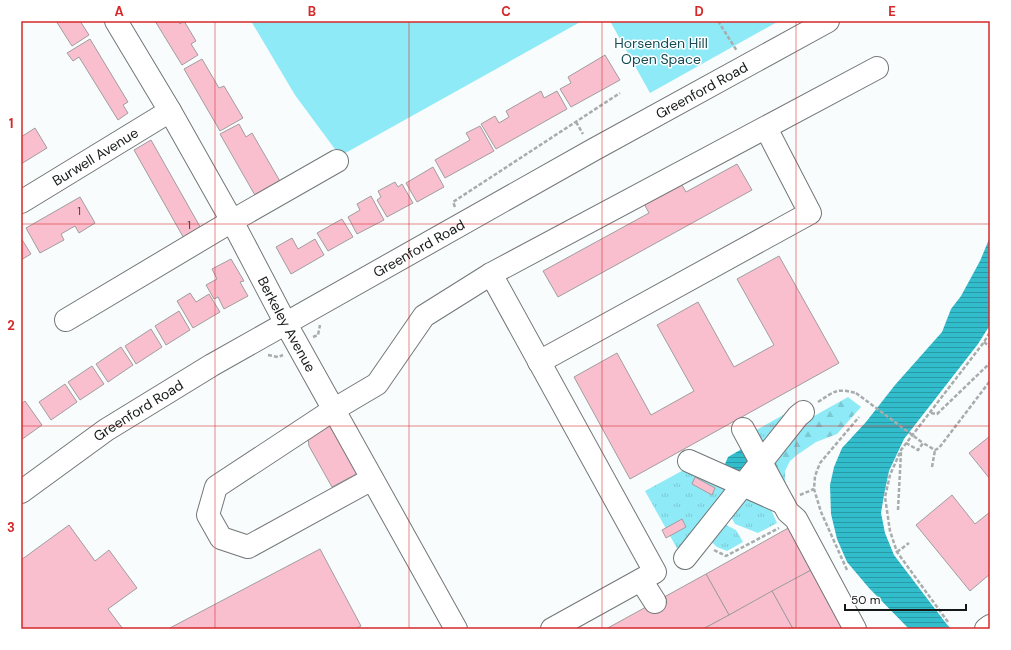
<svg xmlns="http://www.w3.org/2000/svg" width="1011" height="650" viewBox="0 0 1011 650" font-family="'DM Sans',sans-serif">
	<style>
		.grass { fill: url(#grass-tufts) }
		.forest { fill: url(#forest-firs) }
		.park { fill: #8eeaf6 }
		.water { fill: url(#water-rules) }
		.building { fill: #f9bfcf; stroke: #a19d9e }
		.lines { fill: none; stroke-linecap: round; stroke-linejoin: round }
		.minor-casing { stroke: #737777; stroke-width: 24 }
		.major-casing { stroke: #737777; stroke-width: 24 }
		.path { stroke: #a9acad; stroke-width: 2.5; stroke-dasharray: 4 2; stroke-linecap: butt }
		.minor { stroke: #fff; stroke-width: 22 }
		.major { stroke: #fff; stroke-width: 22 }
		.path-bridge { stroke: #a9acad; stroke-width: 2.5; stroke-dasharray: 4 2; stroke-linecap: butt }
		.grid { fill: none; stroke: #d62828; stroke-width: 1; stroke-opacity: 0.55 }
		.labels { text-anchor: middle; stroke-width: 3; stroke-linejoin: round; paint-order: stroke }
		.number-label { font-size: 12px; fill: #4f4246 }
		.park-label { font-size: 14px; fill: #134c53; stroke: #fff }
		.street-label { font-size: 14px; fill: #161818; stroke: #fff }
		.neatline { fill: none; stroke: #d62828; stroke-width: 1.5 }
		.grid-label { font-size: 13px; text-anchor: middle; font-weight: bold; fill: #d62828 }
	</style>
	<defs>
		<pattern id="grass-tufts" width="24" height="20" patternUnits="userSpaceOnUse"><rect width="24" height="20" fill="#8eeaf6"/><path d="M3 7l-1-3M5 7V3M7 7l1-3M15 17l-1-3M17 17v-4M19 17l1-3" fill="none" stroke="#7ac8d2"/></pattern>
		<pattern id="forest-firs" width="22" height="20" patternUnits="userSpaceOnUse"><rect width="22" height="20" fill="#8eeaf6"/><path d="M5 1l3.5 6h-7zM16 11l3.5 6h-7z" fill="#7ac8d2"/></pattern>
		<pattern id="water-rules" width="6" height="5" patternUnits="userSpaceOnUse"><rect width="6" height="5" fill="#31bdcc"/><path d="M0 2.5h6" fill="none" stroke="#2999a5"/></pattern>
	</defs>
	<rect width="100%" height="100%" fill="#f8fcfd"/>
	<g class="grass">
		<polygon points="785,414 790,418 762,452 751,433"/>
		<polygon points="689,467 732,487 679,552 645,491"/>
		<polygon points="744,494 768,503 777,523 758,533 735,524 729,513"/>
		<polygon points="720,522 736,530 743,542 727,551 717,547 708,539"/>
	</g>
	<polygon class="forest" points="848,397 861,407 837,434 816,442 797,455 790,461 785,471 785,480 787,488 769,466 807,420"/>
	<g class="park">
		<polygon points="251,21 582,21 340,156 295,95"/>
		<polygon points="610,21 779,21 650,93"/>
	</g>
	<g class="water">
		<polygon points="990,237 990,325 978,344 904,439 889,471 884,495 881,513 885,533 894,555 945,622 951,629 909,629 869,588 847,562 837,539 831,514 830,485 834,467 842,448 866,422 895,385 942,332 951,309 961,296 980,261"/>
		<polygon points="747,446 755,459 738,479 722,471 728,457"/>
	</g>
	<g class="building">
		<polygon points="56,21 80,21 89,35 72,46"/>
		<polygon points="155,21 178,21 180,24 184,21 196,41 191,44 198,55 182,65"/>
		<polygon points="90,39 128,102 123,105 128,113 118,120 79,57 73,61 67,53"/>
		<polygon points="605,55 620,80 571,107 560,89 571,83 568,77"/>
		<polygon points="202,59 219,88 224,86 243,118 220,131 184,69"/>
		<polygon points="541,91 544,98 557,91 567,109 496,149 481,124 495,116 499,123 509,117 506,111"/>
		<polygon points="239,124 246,137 252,133 281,183 256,197 220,134"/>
		<polygon points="480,126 494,151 445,178 435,160 470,140 466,133"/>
		<polygon points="35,128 47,148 21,164 21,137"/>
		<polygon points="151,140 203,232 186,242 134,150"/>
		<polygon points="737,164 752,190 558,297 543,271 649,213 642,200 679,180 686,192"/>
		<polygon points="433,167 444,187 417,202 406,183"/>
		<polygon points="395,182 398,187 402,184 413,203 387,217 377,200 381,197 378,191"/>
		<polygon points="371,196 384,220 357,234 348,217 360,210 357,204"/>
		<polygon points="80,197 95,223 79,233 75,226 61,234 64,240 40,253 26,228"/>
		<polygon points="342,219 353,237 328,251 317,233"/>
		<polygon points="21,238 31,254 21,260"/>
		<polygon points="292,238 298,249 315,239 324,255 291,274 276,247"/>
		<polygon points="779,256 839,363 630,479 574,377 617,353 651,415 694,391 657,325 698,302 734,367 774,345 737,279"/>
		<polygon points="231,259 244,281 240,282 248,296 224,309 218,297 214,299 206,285 217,279 212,269"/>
		<polygon points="190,293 196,302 209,294 220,312 193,328 177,301"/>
		<polygon points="179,311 190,330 166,345 155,326"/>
		<polygon points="151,329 162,347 136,364 125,346"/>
		<polygon points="121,347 133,365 108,382 96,364"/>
		<polygon points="92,366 104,384 80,400 68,382"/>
		<polygon points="65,384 77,402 51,420 39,402"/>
		<polygon points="25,401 42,425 21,440 21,404"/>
		<polygon points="324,423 331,425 360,472 332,487 309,446 308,438"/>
		<polygon points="990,436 990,479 969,453"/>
		<polygon points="695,477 715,488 712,495 692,484"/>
		<polygon points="952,495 975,524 990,512 990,574 970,591 916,525"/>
		<polygon points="682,519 686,527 666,538 662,530"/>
		<polygon points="69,525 95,561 109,550 137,588 108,609 123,629 21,629 21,560"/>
		<polygon points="790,527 813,569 729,615 706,574"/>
		<polygon points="320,549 361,626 355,629 168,629"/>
		<polygon points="813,569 846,629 793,629 772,591"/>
		<polygon points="706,574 729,615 703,629 606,629"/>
		<polygon points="772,591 793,629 703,629 729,615"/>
	</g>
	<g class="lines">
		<defs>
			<g id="minor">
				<path id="s1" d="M 116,21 L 170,111 L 232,221 L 286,324 L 456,629"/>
				<path id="s2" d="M 21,202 L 170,111"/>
				<polyline points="491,274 655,572 552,629"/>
				<polyline points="66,320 232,221 337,161"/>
				<polyline points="539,362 810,213 766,128"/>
				<polyline points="743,429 788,512 796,519 855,629"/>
				<polyline points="689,461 783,503"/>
				<polyline points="372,479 248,547 221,538 208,515 216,487 333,410 377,384 424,316 491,274 877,68"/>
				<polyline points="685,558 798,416 803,412"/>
				<polyline points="641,580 655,602"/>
				<polyline points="986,629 990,626"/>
			</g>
			<g id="major">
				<path id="s3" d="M 21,492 L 106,430 L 212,365 L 593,150 L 828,21"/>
			</g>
		</defs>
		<use href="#minor" class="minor-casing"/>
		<use href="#major" class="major-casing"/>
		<g class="path">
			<polyline points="718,21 737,51"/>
			<polyline points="576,122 583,134"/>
			<polyline points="455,207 453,202 620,93"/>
			<polyline points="313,337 318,335 320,325"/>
			<polyline points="984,342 990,347"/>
			<polyline points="268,355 278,357 283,355"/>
			<path d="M 818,402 C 835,391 836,388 856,393"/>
			<polyline points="931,413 937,414 990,363"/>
			<polyline points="906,443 918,450 923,443 935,450 939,448 990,381"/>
			<polyline points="932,467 935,450"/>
			<polyline points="800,495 814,489"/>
			<polyline points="898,510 901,452"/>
			<polyline points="714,550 726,556 779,528"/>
			<polyline points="897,552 909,543"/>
			<polyline points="847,570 821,512 814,489 815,476 820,463 859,417"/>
			<polyline points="948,622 897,552 890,531 885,497 890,475 901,450 984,342 990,332"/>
		</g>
		<use href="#minor" class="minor"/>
		<use href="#major" class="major"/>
		<polyline class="path-bridge" points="856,393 923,443"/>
	</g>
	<path class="grid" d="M 215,21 L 215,629M 409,21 L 409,629M 602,21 L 602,629M 796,21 L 796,629M 21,224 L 990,224M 21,426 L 990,426"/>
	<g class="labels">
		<g class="number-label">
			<text x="79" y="215">1</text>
			<text x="189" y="229">1</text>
		</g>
		<g class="park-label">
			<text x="661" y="48">Horsenden Hill<tspan x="661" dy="16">Open Space</tspan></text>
		</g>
		<g class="street-label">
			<text dy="5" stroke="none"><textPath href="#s3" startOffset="791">Greenford Road</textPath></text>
			<text dy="5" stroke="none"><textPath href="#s2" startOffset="87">Burwell Avenue</textPath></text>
			<text dy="5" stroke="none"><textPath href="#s3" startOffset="467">Greenford Road</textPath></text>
			<text dy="5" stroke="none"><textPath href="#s1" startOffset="348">Berkeley Avenue</textPath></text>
			<text dy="5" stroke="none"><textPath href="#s3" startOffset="143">Greenford Road</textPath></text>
		</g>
	</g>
	<rect width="1011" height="650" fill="none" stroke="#ffffff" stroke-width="44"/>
	<path d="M845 604v6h121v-6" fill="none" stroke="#161818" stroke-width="2"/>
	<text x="851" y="604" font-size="12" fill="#161818" stroke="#ffffff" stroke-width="3" paint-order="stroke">50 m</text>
	<rect x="22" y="22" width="967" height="606" class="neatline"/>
	<g class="grid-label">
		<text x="119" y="16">A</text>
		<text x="312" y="16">B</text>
		<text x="506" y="16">C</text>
		<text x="699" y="16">D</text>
		<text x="892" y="16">E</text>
		<text x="11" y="128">1</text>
		<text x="11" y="330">2</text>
		<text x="11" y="532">3</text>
	</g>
</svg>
